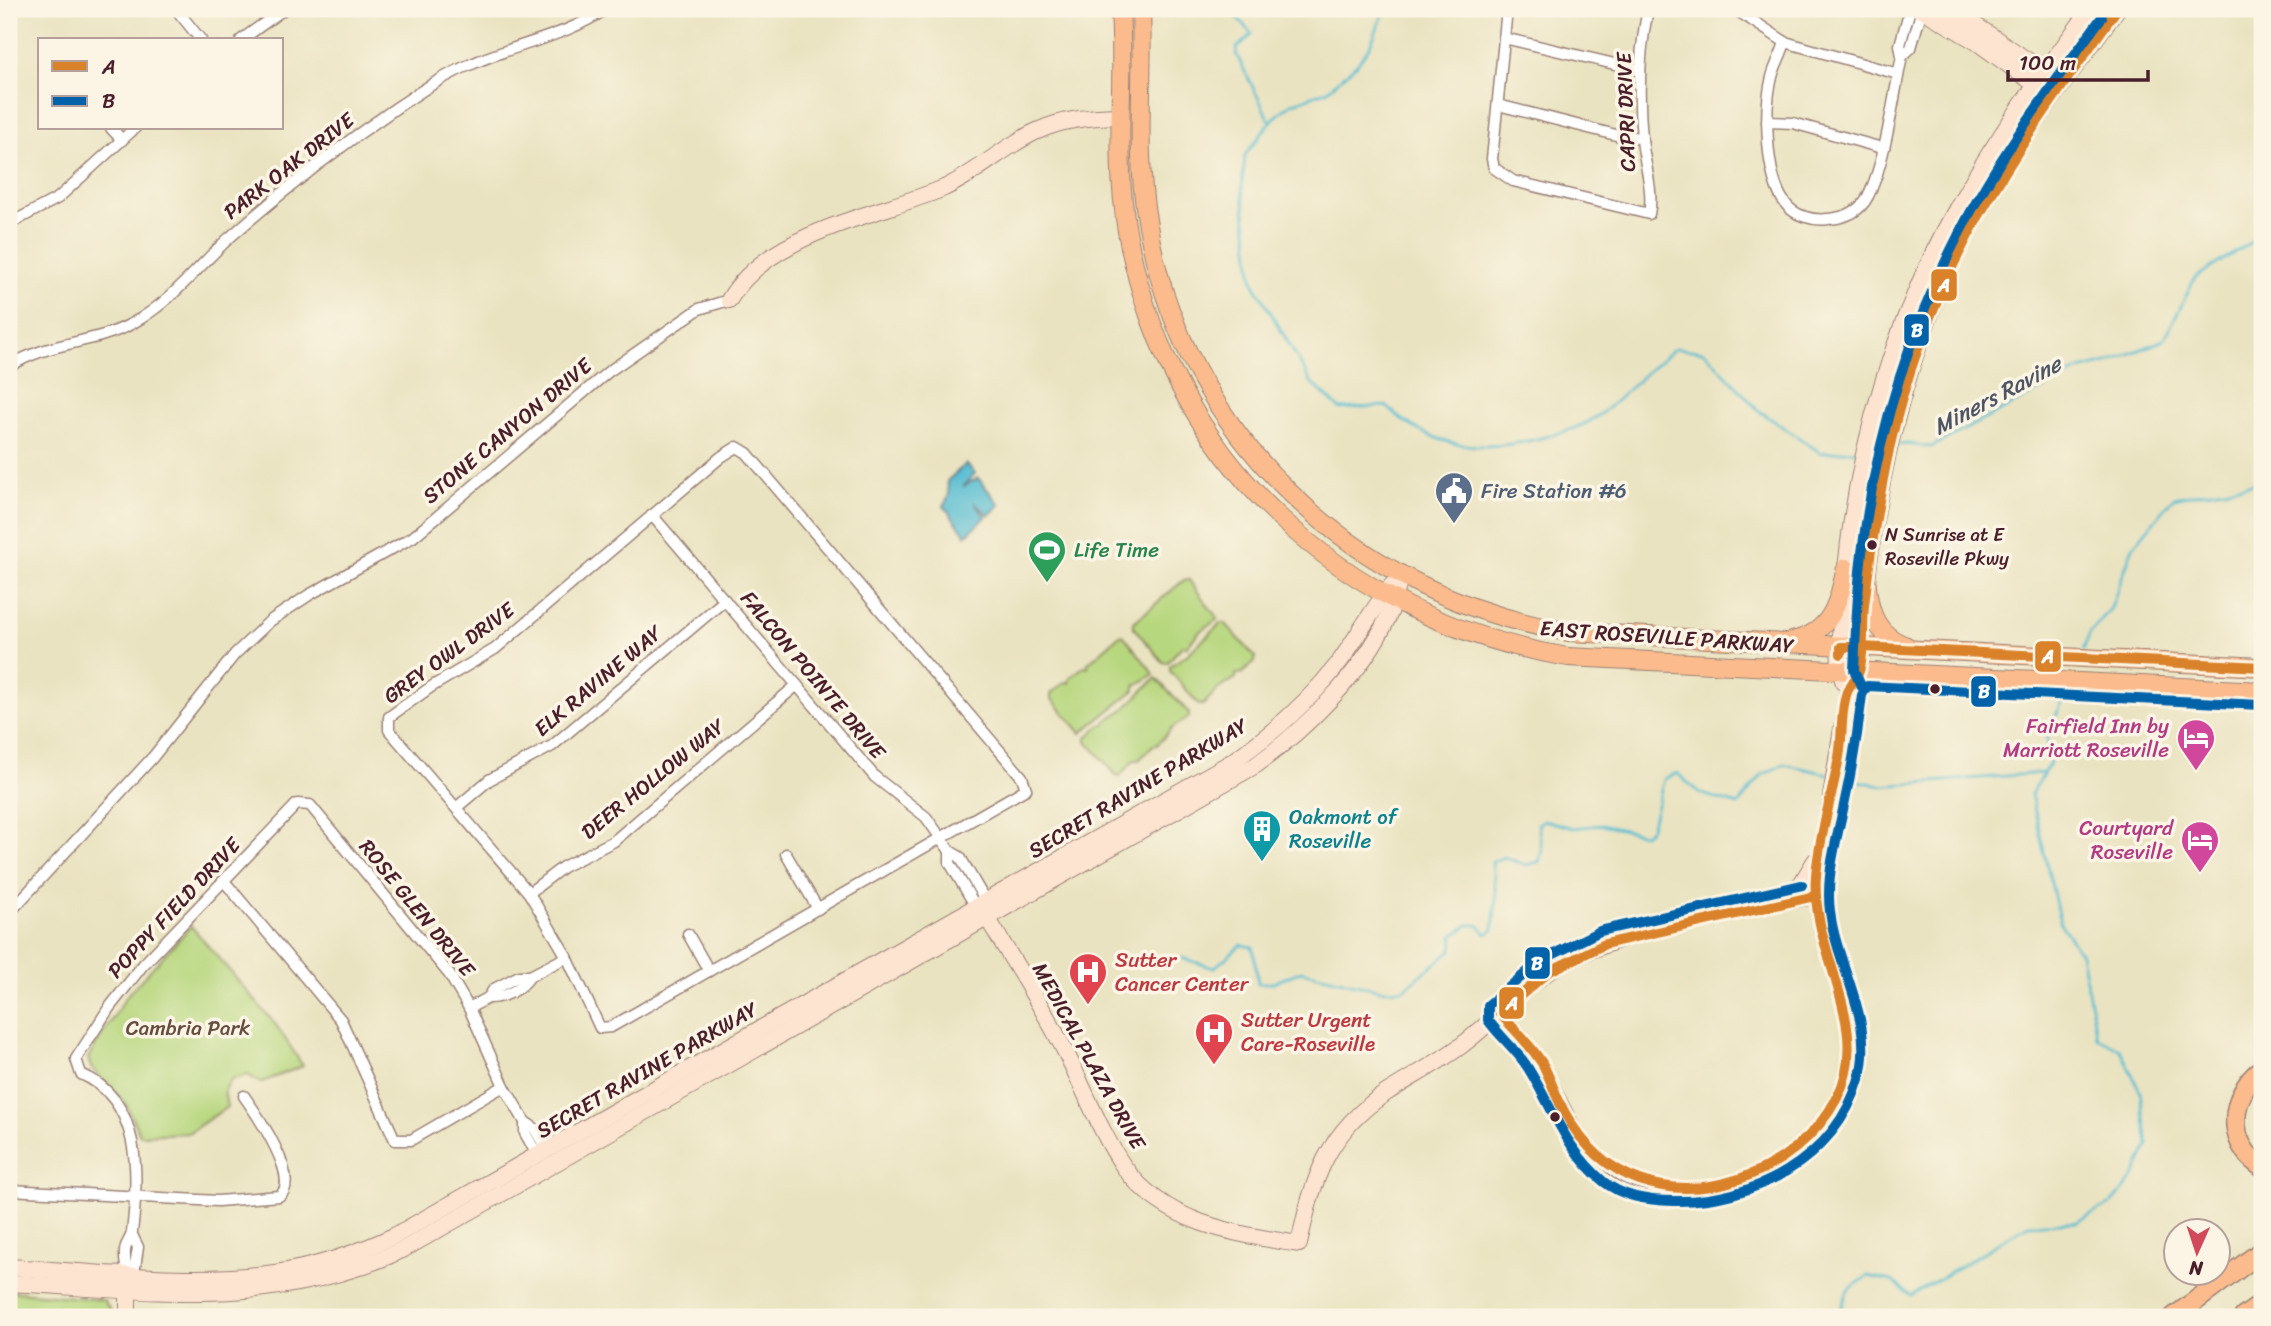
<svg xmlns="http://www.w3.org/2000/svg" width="2271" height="1326" viewBox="0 0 2271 1326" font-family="Sriracha,sans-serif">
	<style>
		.green { fill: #b7d77e; stroke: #807b54; stroke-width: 2 }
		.water { fill: #54bcd1; stroke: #4f6e7e; stroke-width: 2 }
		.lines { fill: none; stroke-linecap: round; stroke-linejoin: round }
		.stream { stroke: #54bcd1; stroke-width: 2.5 }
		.street-casing { stroke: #9a8176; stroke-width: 13 }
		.secondary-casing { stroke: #9a8176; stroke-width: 18 }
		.primary-casing { stroke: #9a8176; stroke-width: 20 }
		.highway-casing { stroke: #9a8176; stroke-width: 22 }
		.street { stroke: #fff; stroke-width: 10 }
		.secondary { stroke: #fde4d1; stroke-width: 16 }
		.primary { stroke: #fbbb8c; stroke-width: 18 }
		.highway { stroke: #fbbb8c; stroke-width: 19 }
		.bus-1-casing { stroke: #fcf5e5; stroke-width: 16 }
		.bus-2-casing { stroke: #fcf5e5; stroke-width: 16 }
		.bus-1 { stroke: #da822a; stroke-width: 10 }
		.bus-2 { stroke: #0063aa; stroke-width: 10 }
		.bus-dot { fill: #4a1f2b; stroke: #fcf5e5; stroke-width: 2.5 }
		.labels { text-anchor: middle; stroke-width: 7; stroke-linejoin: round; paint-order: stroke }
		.bus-label { font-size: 19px; fill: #4a1f2b; stroke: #fcf5e5; text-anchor: start }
		.street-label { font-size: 21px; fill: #4a1f2b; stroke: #fcf5e5 }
		.service-label { font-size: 21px; fill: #4e5e75; stroke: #fcf5e5; text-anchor: start }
		.leisure-label { font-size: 21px; fill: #27864d; stroke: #fcf5e5; text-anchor: start }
		.hotel-label { font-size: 21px; fill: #b23c85; stroke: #fcf5e5; text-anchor: end }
		.culture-label { font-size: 21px; fill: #0d838f; stroke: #fcf5e5; text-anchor: start }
		.health-label { font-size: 21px; fill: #be3a42; stroke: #fcf5e5; text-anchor: start }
		.park-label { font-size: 21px; fill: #654d40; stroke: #fcf5e5 }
		.water-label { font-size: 23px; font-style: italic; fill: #4e5665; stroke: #fcf5e5 }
		.line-badge { stroke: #fcf5e5; stroke-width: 2.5 }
		.badge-label { font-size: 19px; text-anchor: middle; font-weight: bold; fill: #fff }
	</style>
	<rect width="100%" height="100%" fill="#fcf5e5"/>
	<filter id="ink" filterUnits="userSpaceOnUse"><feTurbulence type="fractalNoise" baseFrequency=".0143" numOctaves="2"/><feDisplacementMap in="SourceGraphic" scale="14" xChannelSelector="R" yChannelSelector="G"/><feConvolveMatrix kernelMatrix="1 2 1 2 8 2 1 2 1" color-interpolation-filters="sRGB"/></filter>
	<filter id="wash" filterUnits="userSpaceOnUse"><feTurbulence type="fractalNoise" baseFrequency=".00686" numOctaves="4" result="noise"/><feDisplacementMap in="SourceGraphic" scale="28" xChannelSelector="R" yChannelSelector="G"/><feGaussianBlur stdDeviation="1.57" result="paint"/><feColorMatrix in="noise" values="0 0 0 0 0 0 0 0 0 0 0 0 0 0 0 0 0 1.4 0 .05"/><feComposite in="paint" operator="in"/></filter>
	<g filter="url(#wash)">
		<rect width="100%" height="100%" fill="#eae3c1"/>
		<g class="green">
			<polygon points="1184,580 1189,580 1218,619 1200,631 1186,647 1182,646 1167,663 1163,662 1134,628 1133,623"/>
			<polygon points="1221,623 1225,623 1255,657 1255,662 1241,674 1236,674 1236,678 1218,689 1203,705 1199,705 1170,671 1170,666 1188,654"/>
			<polygon points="1120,635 1124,636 1154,674 1135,686 1135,690 1081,733 1051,698 1051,694 1065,682 1069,683 1070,678 1084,666 1088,667 1088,663"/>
			<polygon points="1156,678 1189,713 1189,717 1171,729 1157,745 1153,745 1139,760 1134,760 1120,776 1116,775 1087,741 1087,737 1101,725 1105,725 1106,721 1123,710"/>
			<polygon points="191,926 276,1025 303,1066 260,1083 248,1075 232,1079 224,1090 227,1107 188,1133 140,1135 125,1102 91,1068 88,1058 128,994"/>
			<polygon points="9,1291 103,1300 115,1317 9,1317"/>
		</g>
		<polygon class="water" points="966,464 975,473 963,487 978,478 1000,505 989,515 974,502 986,517 966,535 944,506 949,495 947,481"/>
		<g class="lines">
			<g class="stream">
				<polyline points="1229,9 1252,34 1237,48 1236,54 1270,121"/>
				<path d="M 1385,9 L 1370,46 L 1357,64 L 1328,90 L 1291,104 L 1273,119 L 1245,155 L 1242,186 L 1253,282 L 1311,382 L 1340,409 L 1386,406 C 1434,451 1484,453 1545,437 C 1564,432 1583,427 1599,415 C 1626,394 1648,368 1676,348 L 1705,352 L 1758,410 L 1821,453 L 1861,450"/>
				<polyline points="1895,445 1908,444 1931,447 2077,371 2107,363 2164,340 2195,278 2262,235"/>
				<polyline points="1871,448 1885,447"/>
				<polyline points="2083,650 2090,633 2111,608 2133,547 2173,498 2262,482"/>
				<polyline points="1841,777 1881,786 2043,773"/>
				<polyline points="1182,958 1214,968 1241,945 1253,947 1258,983 1273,983 1301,971 1381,990 1404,989 1452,950 1453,936 1468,925 1479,925 1486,934 1493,930 1496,898 1492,862 1504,857 1525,865 1539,862 1542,851 1538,824 1544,820 1573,828 1601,825 1644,834 1651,828 1664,779 1677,773 1699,793 1738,805 1762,775 1784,764 1828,774"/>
				<polyline points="1838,1317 1848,1290 1868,1276 1892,1281 1911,1296 2028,1225 2077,1222 2111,1204 2134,1178 2148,1145 2140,1091 2120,1049 2097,1038 2081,954 2060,923 2031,794 2050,763 2047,737 2068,688"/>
			</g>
		</g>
	</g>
	<g filter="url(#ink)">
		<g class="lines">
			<defs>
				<g id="street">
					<polyline points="176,9 201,40"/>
					<path d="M 1507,9 L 1492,159 L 1494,168 L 1513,181 L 1649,214 C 1654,190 1644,163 1642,139 C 1638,96 1639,51 1648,9"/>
					<polyline points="1735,9 1785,42 1898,74"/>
					<polyline points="1504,38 1640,70"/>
					<polyline points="241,40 284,9"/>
					<path d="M 1785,42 C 1782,54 1775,65 1772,77 C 1764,107 1765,177 1785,203 C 1794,216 1813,221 1828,219 C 1844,218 1860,212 1868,196 C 1885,164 1894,94 1902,56 L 1900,45 L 1910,9"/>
					<polyline points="1902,56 1911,48 1922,9"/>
					<polyline points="1498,105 1620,136 1642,138"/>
					<polyline points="1767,122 1793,123 1882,148"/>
					<polyline points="111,128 122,140"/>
					<polyline points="9,224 58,198 135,128"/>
					<path d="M 9,367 C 46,341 94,345 133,323 C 170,303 198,267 228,239 C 281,192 337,148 396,108 C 420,92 446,74 474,63 C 517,44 567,36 606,9"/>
					<polygon points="737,447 747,453 1022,777 1026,789 611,1027 600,1028 567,957 529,893 389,730 389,717 431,687 495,649 721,457"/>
					<polyline points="652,515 875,777 926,817 950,851 960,857 986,902"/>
					<polyline points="456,808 489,780 552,746 725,600"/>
					<polyline points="950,851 950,863 976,907"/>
					<polyline points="786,854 818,909"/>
					<polyline points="224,881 341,1020 395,1140 411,1140 504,1086"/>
					<polyline points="529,893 563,867 614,841 797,685"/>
					<polyline points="9,913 153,757 235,654 270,621 309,595 413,537 608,372 699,309 729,300"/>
					<polyline points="688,934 709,971"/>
					<path d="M 488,998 C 504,998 521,990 530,976"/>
					<polyline points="469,1008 488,998 494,989 519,976 530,976 567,957"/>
					<path d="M 1500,1013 C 1514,1030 1530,1043 1541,1062 C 1565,1102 1573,1141 1614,1171 C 1628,1182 1647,1186 1664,1187 C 1742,1195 1837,1145 1849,1061 C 1856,1006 1818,952 1815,896"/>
					<polyline points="525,1122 525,1133 538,1156"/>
					<path d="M 9,1190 L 218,1201 L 279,1196 C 303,1181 256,1113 244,1096"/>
					<polyline points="132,1235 138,1247 134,1274"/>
					<path d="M 127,1273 C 126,1265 123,1255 126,1246 C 128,1241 131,1238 132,1232 C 139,1176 142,1100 81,1074 L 76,1059 L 109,1008 L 143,965 L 297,804 L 310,805 L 449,974 L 469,1008 L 504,1086 L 525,1122 L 534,1128 L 547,1150"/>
				</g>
				<g id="secondary">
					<polyline points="1919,9 1950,13 1975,25 2052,77"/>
					<polyline points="1928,13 1977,42 2043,90"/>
					<path d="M 729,300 C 768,232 877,216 944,188 C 977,173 1003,147 1035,132 C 1062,119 1090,117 1119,116"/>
					<path d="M 1844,683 C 1834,658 1843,611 1845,583 C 1855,451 1895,316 1961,201 C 1999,134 2045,71 2091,9"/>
					<polyline points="1778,900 1801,884 1815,861"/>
					<path d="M 976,907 L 988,919 C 1014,963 1043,1007 1066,1053 C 1085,1090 1100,1132 1124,1167 C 1165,1224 1235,1234 1299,1244 C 1313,1178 1327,1132 1386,1093 C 1411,1077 1438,1063 1462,1045 C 1493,1022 1519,991 1551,970 C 1618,929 1737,910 1815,896 L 1848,691 L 1859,672 C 1868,516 1897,363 1972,224 C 2013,148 2067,79 2117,9"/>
					<path d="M 9,1267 C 96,1272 188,1285 275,1273 C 317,1267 358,1253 396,1235 L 1230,763 C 1271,735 1307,704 1338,664 C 1357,638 1372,609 1393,584"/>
					<path d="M 9,1283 C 150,1290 271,1311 404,1249 L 1256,765 C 1305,729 1363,673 1388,617 C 1394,604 1397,589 1401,575"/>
					<polyline points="128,1317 128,1281"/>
				</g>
				<g id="primary">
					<path d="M 1120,9 C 1125,83 1114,156 1127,231 C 1167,458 1343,621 1568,657 L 2262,691"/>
					<path d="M 1141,9 C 1144,79 1135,150 1147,220 C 1180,434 1358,599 1569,632 L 2262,667"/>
					<path d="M 1866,575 C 1868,607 1873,635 1907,646"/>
					<path d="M 1792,641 C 1832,633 1838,603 1846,568"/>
				</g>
				<g id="highway">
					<path d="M 2262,1069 C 2229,1095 2225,1143 2262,1167"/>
					<polyline points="2174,1317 2262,1251"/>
					<polyline points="2244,1317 2262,1304"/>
				</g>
			</defs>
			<use href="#street" class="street-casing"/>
			<use href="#secondary" class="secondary-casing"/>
			<use href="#primary" class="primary-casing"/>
			<use href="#highway" class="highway-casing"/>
			<use href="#street" class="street"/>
			<use href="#secondary" class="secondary"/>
			<use href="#primary" class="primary"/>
			<use href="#highway" class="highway"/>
			<defs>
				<g id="bus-1">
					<polyline points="1841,654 1841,647 1861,647 2262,667"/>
					<path d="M 1815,896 L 1605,944 L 1548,972 L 1500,1013 C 1514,1030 1530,1044 1542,1063 C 1551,1079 1556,1098 1566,1115 C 1602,1180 1669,1202 1739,1179 C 1780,1165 1817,1136 1837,1098 C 1874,1025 1810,952 1816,876 C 1819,836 1832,797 1839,757 C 1843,736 1840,712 1847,692 C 1850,685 1857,679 1859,671 C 1865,651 1862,627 1864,606 C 1870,552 1878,499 1890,445 C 1929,269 2014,152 2117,9"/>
				</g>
				<g id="bus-2">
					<path d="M 1861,686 L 1854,670 C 1856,631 1857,592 1862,553 C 1875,442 1908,333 1959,234 C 1998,157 2051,87 2102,17"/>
					<path d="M 1802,885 L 1600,931 L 1540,961 L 1488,1005 L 1488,1020 C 1500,1037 1517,1050 1528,1068 C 1553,1108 1566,1151 1604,1182 C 1623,1197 1650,1201 1674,1201 C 1752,1203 1836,1159 1859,1079 C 1878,1015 1828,957 1829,894 C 1829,864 1838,834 1844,805 C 1852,769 1858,732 1862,695 L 1867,686 L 2261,705"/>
				</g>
			</defs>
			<use href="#bus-1" class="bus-1-casing"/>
			<use href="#bus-2" class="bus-2-casing"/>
			<use href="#bus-1" class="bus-1"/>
			<use href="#bus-2" class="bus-2"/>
		</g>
	</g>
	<defs>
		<symbol id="civic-pin" viewBox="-11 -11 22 30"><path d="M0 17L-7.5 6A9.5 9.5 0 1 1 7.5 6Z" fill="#5c6f8a" stroke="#fcf5e5"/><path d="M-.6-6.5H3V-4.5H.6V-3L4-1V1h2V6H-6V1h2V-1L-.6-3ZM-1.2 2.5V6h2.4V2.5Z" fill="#fff"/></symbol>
		<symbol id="stadium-pin" viewBox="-11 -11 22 30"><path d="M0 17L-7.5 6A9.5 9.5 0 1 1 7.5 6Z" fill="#2e9e5b" stroke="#fcf5e5"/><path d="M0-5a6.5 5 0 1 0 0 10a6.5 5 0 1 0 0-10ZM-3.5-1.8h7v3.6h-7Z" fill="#fff"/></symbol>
		<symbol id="hotel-pin" viewBox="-11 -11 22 30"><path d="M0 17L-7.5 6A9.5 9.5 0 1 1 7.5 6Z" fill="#d1479c" stroke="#fcf5e5"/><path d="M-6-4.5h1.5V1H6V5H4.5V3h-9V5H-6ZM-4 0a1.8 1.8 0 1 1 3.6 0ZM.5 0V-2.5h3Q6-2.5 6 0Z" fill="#fff"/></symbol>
		<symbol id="building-pin" viewBox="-11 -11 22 30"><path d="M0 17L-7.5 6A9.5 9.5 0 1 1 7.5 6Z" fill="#0f9aa8" stroke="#fcf5e5"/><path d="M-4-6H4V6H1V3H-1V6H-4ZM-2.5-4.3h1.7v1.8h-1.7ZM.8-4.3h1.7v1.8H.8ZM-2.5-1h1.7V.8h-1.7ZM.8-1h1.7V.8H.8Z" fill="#fff"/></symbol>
		<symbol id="hospital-pin" viewBox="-11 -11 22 30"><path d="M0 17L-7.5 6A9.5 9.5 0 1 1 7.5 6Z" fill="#e0444e" stroke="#fcf5e5"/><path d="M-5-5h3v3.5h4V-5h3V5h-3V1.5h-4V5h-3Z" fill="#fff"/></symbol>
	</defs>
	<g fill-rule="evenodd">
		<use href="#civic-pin" x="1432" y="469" width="44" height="60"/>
		<use href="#stadium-pin" x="1025" y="528" width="44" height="60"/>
		<use href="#hotel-pin" x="2174" y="716" width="44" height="60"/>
		<use href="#building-pin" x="1240" y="807" width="44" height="60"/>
		<use href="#hotel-pin" x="2178" y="818" width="44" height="60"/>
		<use href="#hospital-pin" x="1066" y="950" width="44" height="60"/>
		<use href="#hospital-pin" x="1192" y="1010" width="44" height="60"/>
	</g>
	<g class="bus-dot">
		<circle cx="1872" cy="545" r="6"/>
		<circle cx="1935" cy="689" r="6"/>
		<circle cx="1555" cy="1117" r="6"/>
	</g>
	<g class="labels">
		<g class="bus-label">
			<text x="1885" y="541">N Sunrise at E<tspan x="1885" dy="24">Roseville Pkwy</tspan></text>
		</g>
		<g class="street-label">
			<text transform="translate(1626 112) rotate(-92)" y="7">CAPRI DRIVE</text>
			<text transform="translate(289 166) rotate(-38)" y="7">PARK OAK DRIVE</text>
			<text transform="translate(507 431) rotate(-40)" y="7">STONE CANYON DRIVE</text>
			<text transform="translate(1667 637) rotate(4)" y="7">EAST ROSEVILLE PARKWAY</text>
			<text transform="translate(449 653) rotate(-36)" y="7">GREY OWL DRIVE</text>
			<text transform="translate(813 675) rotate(50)" y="7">FALCON POINTE DRIVE</text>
			<text transform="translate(598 681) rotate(-40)" y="7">ELK RAVINE WAY</text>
			<text transform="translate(653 779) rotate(-39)" y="7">DEER HOLLOW WAY</text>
			<text transform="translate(1138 788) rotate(-31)" y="7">SECRET RAVINE PARKWAY</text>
			<text transform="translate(174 908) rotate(-47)" y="7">POPPY FIELD DRIVE</text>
			<text transform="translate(417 908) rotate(51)" y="7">ROSE GLEN DRIVE</text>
			<text transform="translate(1089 1056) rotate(61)" y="7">MEDICAL PLAZA DRIVE</text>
			<text transform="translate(647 1070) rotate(-30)" y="7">SECRET RAVINE PARKWAY</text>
		</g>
		<g class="service-label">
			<text x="1481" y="498">Fire Station #6</text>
		</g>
		<g class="leisure-label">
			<text x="1074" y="557">Life Time</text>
		</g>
		<g class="hotel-label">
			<text x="2169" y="733">Fairfield Inn by<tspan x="2169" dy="24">Marriott Roseville</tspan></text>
			<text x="2173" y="835">Courtyard<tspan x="2173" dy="24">Roseville</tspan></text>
		</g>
		<g class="culture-label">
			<text x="1289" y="824">Oakmont of<tspan x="1289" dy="24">Roseville</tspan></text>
		</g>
		<g class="health-label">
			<text x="1115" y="967">Sutter<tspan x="1115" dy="24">Cancer Center</tspan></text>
			<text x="1241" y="1027">Sutter Urgent<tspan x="1241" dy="24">Care-Roseville</tspan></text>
		</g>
		<g class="park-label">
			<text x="188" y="1035">Cambria Park</text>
		</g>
		<g class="water-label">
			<text transform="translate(1997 395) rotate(-28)" y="8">Miners Ravine</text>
		</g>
	</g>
	<g class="line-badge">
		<rect x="1930" y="268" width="28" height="34" rx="7" fill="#da822a"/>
		<rect x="1903" y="313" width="27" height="34" rx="7" fill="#0063aa"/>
		<rect x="2034" y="640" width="28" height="33" rx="7" fill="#da822a"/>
		<rect x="1970" y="675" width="27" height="33" rx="7" fill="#0063aa"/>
		<rect x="1524" y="946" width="27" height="34" rx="7" fill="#0063aa"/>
		<rect x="1498" y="986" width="27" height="34" rx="7" fill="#da822a"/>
	</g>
	<g class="badge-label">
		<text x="1944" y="292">A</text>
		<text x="1917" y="337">B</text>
		<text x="2048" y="663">A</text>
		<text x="1984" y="698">B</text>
		<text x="1537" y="970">B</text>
		<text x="1512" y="1010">A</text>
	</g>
	<rect width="2271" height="1326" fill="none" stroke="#fcf5e5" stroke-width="35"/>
	<rect x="38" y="38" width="245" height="91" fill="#fcf5e5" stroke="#b59f9b" stroke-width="2"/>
	<rect x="52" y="61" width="35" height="10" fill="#da822a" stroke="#b59f9b" stroke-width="2"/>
	<text x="102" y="74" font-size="21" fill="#4a1f2b">A</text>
	<rect x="52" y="96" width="35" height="10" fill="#0063aa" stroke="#b59f9b" stroke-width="2"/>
	<text x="102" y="108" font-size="21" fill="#4a1f2b">B</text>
	<g transform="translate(2197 1252) rotate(183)"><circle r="33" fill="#fcf5e5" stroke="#b59f9b" stroke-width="2"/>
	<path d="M0-5L12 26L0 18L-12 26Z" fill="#d1495b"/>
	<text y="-10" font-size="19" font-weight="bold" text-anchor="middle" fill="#4a1f2b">N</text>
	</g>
	<path d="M2008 70v10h140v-10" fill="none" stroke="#4a1f2b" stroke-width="3.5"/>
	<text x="2019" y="70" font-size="21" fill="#4a1f2b" stroke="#fcf5e5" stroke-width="5" paint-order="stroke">100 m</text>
</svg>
